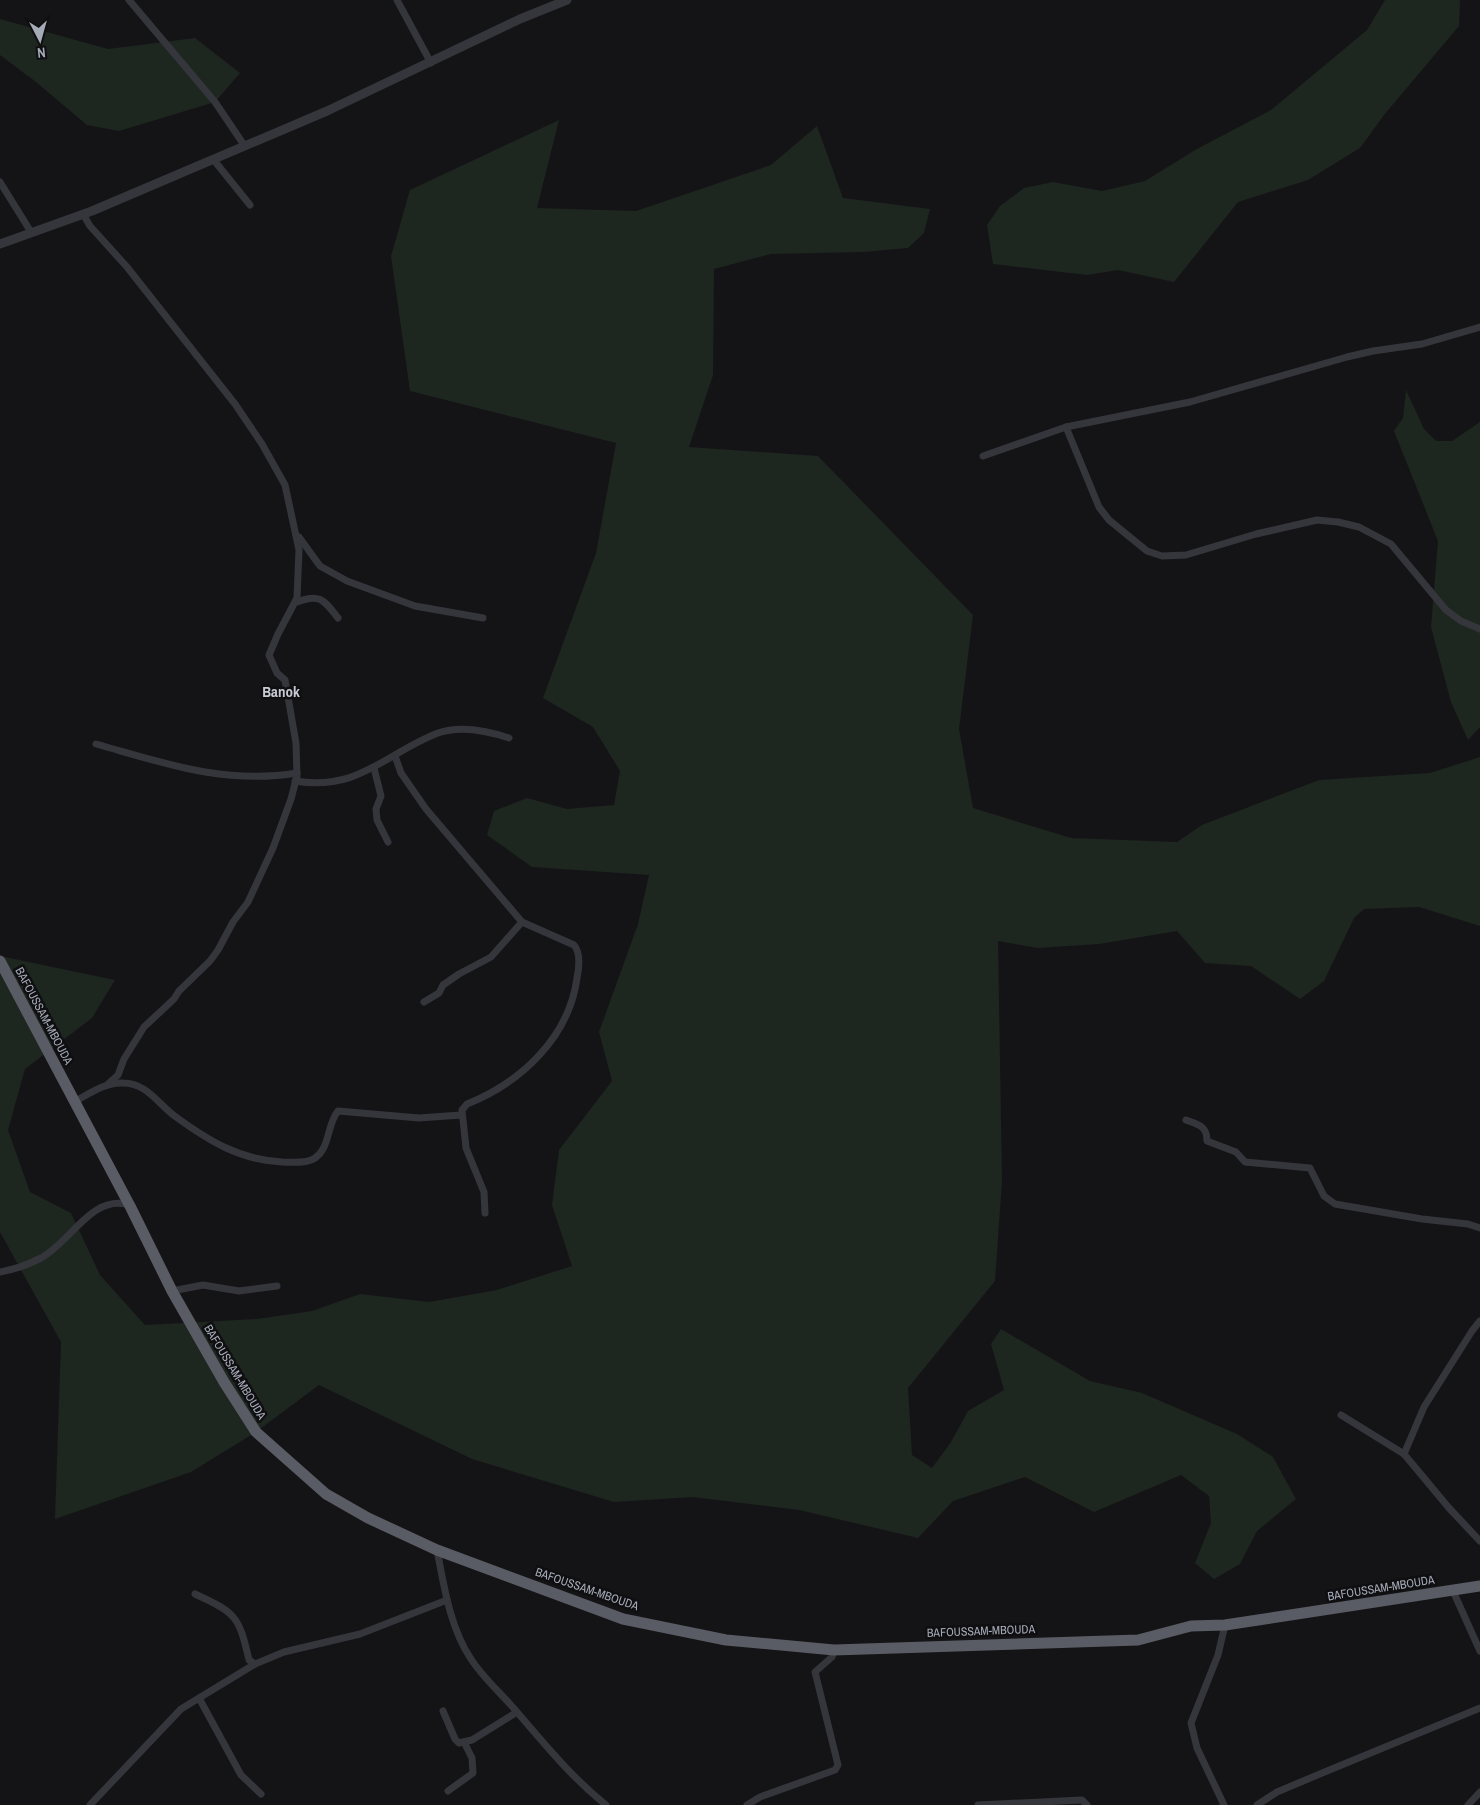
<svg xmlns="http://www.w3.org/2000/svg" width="1480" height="1805" viewBox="0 0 1480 1805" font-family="'Archivo Narrow',sans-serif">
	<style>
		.green { fill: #1e2620 }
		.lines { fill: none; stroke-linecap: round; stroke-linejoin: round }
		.minor { stroke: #35363c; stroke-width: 7 }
		.tertiary { stroke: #35363c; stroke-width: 9 }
		.trunk { stroke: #595c64; stroke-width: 11 }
		.labels { text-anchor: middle; stroke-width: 5; stroke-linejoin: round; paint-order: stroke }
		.street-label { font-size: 12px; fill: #a5aab7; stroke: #0f0f11 }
		.quarter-label { font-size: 15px; font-weight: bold; fill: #c7cad3; stroke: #0f0f11 }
	</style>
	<rect width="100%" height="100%" fill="#141416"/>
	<g class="green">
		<polygon points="1385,0 1460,0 1459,26 1384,115 1360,148 1308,180 1238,202 1174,282 1118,270 1087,275 993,264 987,225 1000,206 1024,188 1053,182 1102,191 1145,181 1195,150 1271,110 1367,30"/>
		<polygon points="0,19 108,49 195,38 240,73 215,102 119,131 87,125 36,82 0,55"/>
		<polygon points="559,120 537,208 636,211 771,165 817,126 843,198 930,209 924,233 908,248 863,252 771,254 714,269 713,375 689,447 818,456 973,615 959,729 973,808 1071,838 1177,842 1202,825 1319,780 1430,773 1480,757 1480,926 1419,907 1364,909 1354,918 1324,981 1300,999 1251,966 1205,963 1177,931 1099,944 1038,948 998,941 1002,1181 995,1281 908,1388 912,1455 932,1468 951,1442 968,1411 1004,1390 991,1344 1001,1329 1090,1381 1142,1393 1237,1434 1273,1457 1296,1499 1257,1531 1240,1564 1214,1579 1195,1563 1211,1523 1209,1496 1181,1475 1094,1512 1025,1477 953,1501 918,1538 799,1510 693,1497 614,1502 472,1459 319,1385 256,1432 191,1472 55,1519 61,1342 0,1232 0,956 115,980 92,1018 25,1069 8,1130 30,1192 71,1213 100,1275 145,1325 257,1319 312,1311 360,1294 429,1302 497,1290 572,1266 552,1205 559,1150 612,1081 599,1032 638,924 649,875 532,867 487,835 494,811 527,798 567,809 614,805 620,771 593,727 543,698 596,553 616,443 410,391 391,256 410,190"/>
		<polygon points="1406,390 1424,429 1436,441 1452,441 1480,422 1480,727 1468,740 1451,702 1431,627 1438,541 1394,431 1403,418"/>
	</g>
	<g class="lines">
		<g class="minor">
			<polyline points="129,0 215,102 244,145"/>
			<polyline points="397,0 431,63"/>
			<polyline points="213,159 250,205"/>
			<polyline points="0,182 31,232"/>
			<polyline points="83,214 90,226 127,267 235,404 262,444 285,485 299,550 297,598 278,634 269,655 277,673 285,680 296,743 297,776 291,799 273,848 248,902 233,922 218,950 210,961 179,991 174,999 144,1027 124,1059 118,1075 108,1084"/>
			<polyline points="1066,427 1099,507 1109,520 1147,551 1162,556 1186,555 1256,534 1317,520 1338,522 1359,527 1391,544 1446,610 1461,621 1480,629"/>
			<polyline points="983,456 1066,427 1190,402 1347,357 1373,351 1422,344 1480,327"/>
			<polyline points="299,537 320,566 347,581 415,606 483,618"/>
			<path d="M 297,602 C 320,593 324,600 338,618"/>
			<path d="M 96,744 C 164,763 224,785 297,773"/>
			<path d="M 395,756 L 401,773 L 426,809 L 522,922 L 574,945 C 581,953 579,968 577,978 C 569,1038 520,1083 467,1104 L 462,1110 L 466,1148 L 484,1192 L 485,1213"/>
			<polyline points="374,768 381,796 376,809 377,820 388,842"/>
			<path d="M 295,781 C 358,792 386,753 438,733 C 461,725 488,731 509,738"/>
			<polyline points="424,1002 439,993 443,985 459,974 491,957 522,922"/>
			<path d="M 74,1102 C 89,1094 105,1082 123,1083 C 147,1083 158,1104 176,1117 C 209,1141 240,1160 282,1162 C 291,1162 307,1164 315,1158 C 330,1148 327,1124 338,1111 L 419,1118 L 461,1115"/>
			<path d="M 1186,1120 C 1199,1125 1207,1126 1207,1141 L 1236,1152 L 1245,1162 L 1310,1168 L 1324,1196 L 1335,1204 L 1422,1219 L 1468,1224 L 1480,1228"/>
			<path d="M 0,1272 C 13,1270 29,1264 41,1258 C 71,1242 92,1193 130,1205"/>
			<polyline points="172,1291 203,1285 239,1291 277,1286"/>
			<polyline points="1341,1415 1404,1454 1449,1508 1480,1541"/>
			<polyline points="1404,1454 1424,1407 1472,1331 1480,1321"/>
			<path d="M 437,1550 C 444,1586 450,1628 471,1659 C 483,1678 502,1694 516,1711 C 545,1744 571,1777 606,1805"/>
			<polyline points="1453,1591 1480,1651"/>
			<path d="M 195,1594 C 236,1613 239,1616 249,1660 L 255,1664"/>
			<polyline points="199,1698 241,1775 261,1794"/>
			<polyline points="443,1711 455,1739 459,1743 472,1740 517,1712"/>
			<polyline points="448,1791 473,1773 472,1758 464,1742"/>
			<polyline points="90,1805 181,1709 255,1664 284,1652 360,1634 447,1600"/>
			<polyline points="747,1805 760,1797 835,1770 838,1765 815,1672 832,1657 834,1650"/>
			<polyline points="978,1805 1082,1800 1087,1805"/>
			<polyline points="1224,1805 1197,1748 1191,1723 1218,1655 1225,1625"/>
			<polyline points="1257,1805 1277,1792 1327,1771 1480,1708"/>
			<polyline points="1468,1805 1480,1792"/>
		</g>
		<polyline class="tertiary" points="0,244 92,211 327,111 520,19 567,0"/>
		<polyline class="trunk" points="0,961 130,1206 172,1291 224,1382 256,1432 326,1494 368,1518 437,1550 623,1619 726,1640 834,1650 1138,1640 1191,1626 1225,1625 1480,1586"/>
	</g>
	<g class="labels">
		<g class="street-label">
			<text transform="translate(44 1016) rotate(62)" y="4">BAFOUSSAM-MBOUDA</text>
			<text transform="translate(235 1372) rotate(59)" y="4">BAFOUSSAM-MBOUDA</text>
			<text transform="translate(1381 1588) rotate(-9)" y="4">BAFOUSSAM-MBOUDA</text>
			<text transform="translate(587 1589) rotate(19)" y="4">BAFOUSSAM-MBOUDA</text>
			<text transform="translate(981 1631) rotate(-2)" y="4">BAFOUSSAM-MBOUDA</text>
		</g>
		<g class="quarter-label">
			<text x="281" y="697">Banok</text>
		</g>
	</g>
	<g transform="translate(40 40) rotate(174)" stroke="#0f0f11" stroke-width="4" paint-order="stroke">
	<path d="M0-4L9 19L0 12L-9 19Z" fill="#a5aab7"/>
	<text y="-8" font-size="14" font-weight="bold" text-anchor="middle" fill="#a5aab7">N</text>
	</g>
</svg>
